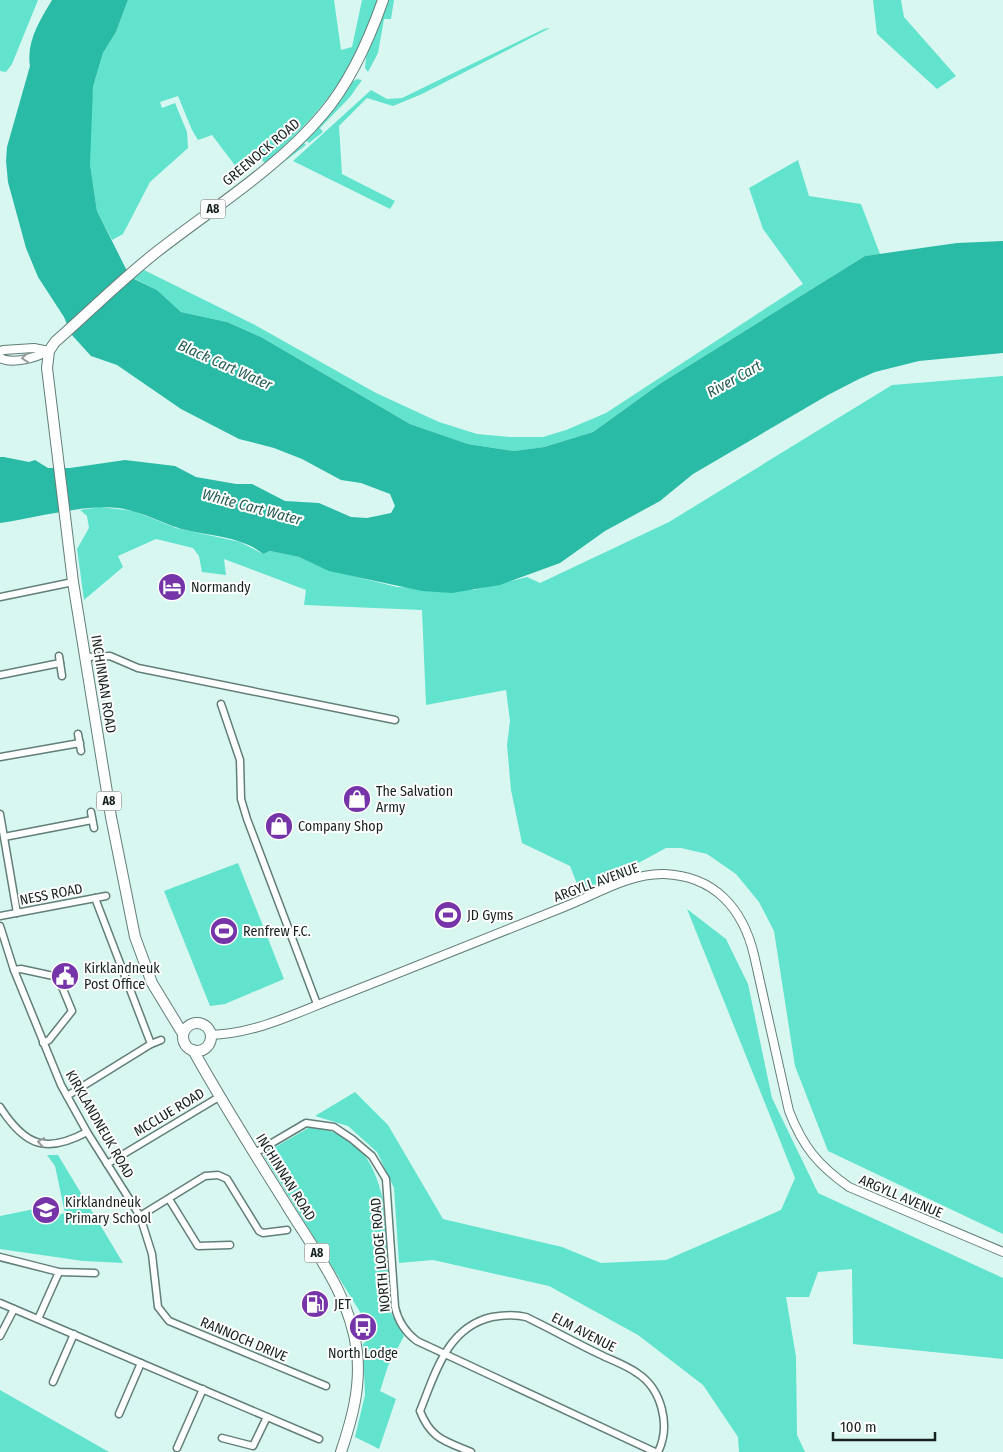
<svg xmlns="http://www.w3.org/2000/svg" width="1003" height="1452" viewBox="0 0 1003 1452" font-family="'Fira Sans Condensed',sans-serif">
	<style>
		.green { fill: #62e3ce }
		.water { fill: #2abba7 }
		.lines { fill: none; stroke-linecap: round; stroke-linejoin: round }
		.minor-casing { stroke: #627e78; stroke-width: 9 }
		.tertiary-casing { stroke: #627e78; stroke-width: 10 }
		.primary-casing { stroke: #627e78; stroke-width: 12 }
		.minor { stroke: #fff; stroke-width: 6 }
		.tertiary { stroke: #fff; stroke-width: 8 }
		.primary { stroke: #fff; stroke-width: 10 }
		.oneway { stroke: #979c9b }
		.labels { text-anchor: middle; stroke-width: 4; stroke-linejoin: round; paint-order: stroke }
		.shield { fill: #fff; stroke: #5d6463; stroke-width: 1 }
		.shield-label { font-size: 12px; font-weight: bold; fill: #172220 }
		.street-label { font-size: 14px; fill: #172220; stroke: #fff }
		.poi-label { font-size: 14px; fill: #172220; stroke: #fff; text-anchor: start }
		.water-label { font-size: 15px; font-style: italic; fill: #265d54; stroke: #fff }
	</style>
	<rect width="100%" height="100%" fill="#d8f7f0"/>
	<g class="green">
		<polygon points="0,0 38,0 12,64 6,72 0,71"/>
		<path d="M 128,0 L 334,0 L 341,50 L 352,47 L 362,0 L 377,0 C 361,66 315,120 265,163 L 261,159 L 243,176 L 212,135 L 198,140 L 192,130 L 178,96 L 160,102 L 162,108 L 175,103 L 187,132 L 188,148 L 150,182 L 123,234 L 112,240 L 97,211 L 90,164 L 90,117 L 93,87 L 103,53 L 116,32 Z"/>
		<polygon points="388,0 394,0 391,19 384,19 378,53 368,72 365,68 366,57"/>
		<polygon points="873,0 901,0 904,17 956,76 937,89 877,34"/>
		<polygon points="550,28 422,94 393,106 367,98 339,126 342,174 395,201 390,209 293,161 371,90 387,99 402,98 544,29"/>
		<polygon points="357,79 362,80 350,97 320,128 323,132 309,143 307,141 304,143 306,145 273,170 319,126 352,82"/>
		<polygon points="798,160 809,196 861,204 880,254 865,256 661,383 593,432 544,447 514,451 468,444 410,424 261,337 227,322 181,312 157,290 133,278 144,270 255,325 376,393 439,422 477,434 511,437 543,437 566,430 606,413 803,284 763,229 749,188"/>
		<polygon points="1003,376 1003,1234 828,1151 795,1066 774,931 759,902 736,874 707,854 681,848 666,848 581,894 570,866 522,843 511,790 507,745 510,721 506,690 426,705 422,610 304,605 306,590 224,559 226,575 202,572 199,556 193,548 156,539 118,556 123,567 84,600 77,549 89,528 87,516 80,510 100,507 134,511 176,528 240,542 263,554 270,551 299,557 329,570 397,587 474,590 527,577 540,583 669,522 892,385"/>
		<polygon points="238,863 284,979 225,1004 210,1006 164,891"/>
		<polygon points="687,909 726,939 748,984 772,1098 818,1193 1003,1278 1003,1359 853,1344 852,1269 818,1272 809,1297 786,1297 796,1357 797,1435 805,1452 739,1452 738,1437 703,1385 638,1335 549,1286 433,1260 399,1263 394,1188 377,1152 348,1126 315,1116 355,1092 388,1125 443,1219 562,1247 601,1263 666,1260 781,1210 795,1178"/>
		<path d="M 310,1127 C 355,1132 373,1157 383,1200 L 391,1313 L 404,1336 L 388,1366 L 380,1391 L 396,1399 L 379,1449 L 355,1437 L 365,1395 L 363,1344 L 366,1341 L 360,1312 L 264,1156 L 272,1149 Z"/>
		<polygon points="47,1155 58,1155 123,1263 83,1261 0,1249 0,1216 39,1208 41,1219 65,1213 55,1166"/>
		<polygon points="0,1390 109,1452 0,1452"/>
	</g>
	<path class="water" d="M 52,0 L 128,0 L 116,32 L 103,53 L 93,87 L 90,164 L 97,211 L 130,277 L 157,290 L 181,312 L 227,322 L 261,337 L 410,424 L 468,444 L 514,451 L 544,447 L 593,432 L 661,383 L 865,256 L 957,243 L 1003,241 L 1003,353 L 919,361 L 875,372 L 859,379 L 828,395 L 693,474 L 660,501 L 605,531 L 560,563 L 500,585 L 452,593 L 422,591 L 329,571 L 299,557 L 270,551 L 263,554 C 245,538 213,536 190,531 C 165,526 144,511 118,508 C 84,504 35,518 0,523 L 0,457 L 4,457 L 29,462 L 35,460 L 48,468 L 70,468 L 125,460 L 175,466 L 196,477 L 236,484 L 252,484 L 285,501 L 319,503 L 351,517 L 367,518 L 391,513 L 395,506 L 390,494 L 361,483 L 341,480 L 302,459 L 274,448 L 239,439 L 181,409 L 117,365 L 91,356 L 71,334 L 64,317 L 38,277 L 26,248 L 8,182 L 6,161 L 7,147 L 30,66 C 26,42 40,20 52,0 Z"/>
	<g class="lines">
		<defs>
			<g id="minor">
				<polyline points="0,597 73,582"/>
				<polyline points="59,656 62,676"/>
				<polyline points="86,657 110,656 138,668 395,720"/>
				<polyline points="0,675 60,663"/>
				<polyline points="221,704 240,760 241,799 247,819 317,1004"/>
				<polyline points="78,734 81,751"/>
				<polyline points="0,757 80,743"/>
				<polyline points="91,812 94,828"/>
				<polyline points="0,814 17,913"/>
				<polyline points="4,837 92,820"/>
				<polyline points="95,898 151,1044"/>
				<polyline points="0,916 106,896"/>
				<polyline points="0,926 14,970 61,1085 87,1132 140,1216 152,1254 158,1307 169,1321 326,1386"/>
				<polyline points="14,970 21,969 58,977 72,1011 49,1040 43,1043"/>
				<polyline points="67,1096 151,1044 161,1040"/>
				<path d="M 0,1107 C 25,1146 46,1154 87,1132"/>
				<path d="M 255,1153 L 306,1123 L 334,1127 L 352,1139 L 372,1156 L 386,1179 L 395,1307 C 398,1321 405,1332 417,1341 L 655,1452"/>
				<polyline points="107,1164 219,1097"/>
				<polyline points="169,1199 198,1246 230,1245"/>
				<polyline points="140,1216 205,1176 218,1175 227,1179 259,1231 263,1233 287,1230"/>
				<polyline points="0,1257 59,1272 95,1273"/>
				<polyline points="0,1303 319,1439"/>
				<polyline points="38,1319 59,1272"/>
				<polyline points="0,1336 14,1309"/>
				<polyline points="53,1382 74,1334"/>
				<polyline points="119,1414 141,1363"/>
				<polyline points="222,1438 253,1446 267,1417"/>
				<polyline points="177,1448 203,1389"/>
				<path d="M 471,1452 C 445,1441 431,1439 420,1411 C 435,1374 447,1327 492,1317 C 504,1315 514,1314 526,1317 C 551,1329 574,1342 599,1354 C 611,1360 626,1365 637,1373 C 662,1389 671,1426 658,1452"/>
			</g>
			<g id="tertiary">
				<polyline points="0,352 3,350 34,348 49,351"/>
				<path d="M 0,358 C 13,365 37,357 49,351"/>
				<path d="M 210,1035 C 257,1034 300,1011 343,995 C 417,966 491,936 564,907 C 595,895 630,873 664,874 C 715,876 743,909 754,955 L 789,1111 C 803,1147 818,1165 849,1187 L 1003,1252"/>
			</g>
			<g id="primary">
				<circle cx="197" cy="1037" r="14"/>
				<path d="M 183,1034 L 152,983 L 135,937 L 111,817 L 73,582 L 47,368 L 49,351 L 55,342 C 88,313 120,281 154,254 C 211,209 277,169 323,114 C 351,81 369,40 383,0"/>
				<path d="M 193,1050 C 223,1104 256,1156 289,1209 C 317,1254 351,1298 357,1352 C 361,1387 352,1419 341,1452"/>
			</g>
		</defs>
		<use href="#minor" class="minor-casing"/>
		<use href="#tertiary" class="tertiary-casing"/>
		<use href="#primary" class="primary-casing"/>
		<use href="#minor" class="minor"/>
		<use href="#tertiary" class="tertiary"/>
		<use href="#primary" class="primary"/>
	</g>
	<defs><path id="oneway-chevron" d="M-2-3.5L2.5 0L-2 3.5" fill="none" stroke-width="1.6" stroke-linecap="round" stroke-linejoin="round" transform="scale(1.25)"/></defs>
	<g class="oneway">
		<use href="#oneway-chevron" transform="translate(25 358) rotate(175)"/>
		<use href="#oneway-chevron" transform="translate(41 1142) rotate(-171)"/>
	</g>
	<defs>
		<symbol id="hotel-disc" viewBox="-11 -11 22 22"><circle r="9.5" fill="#7534a8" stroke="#fff"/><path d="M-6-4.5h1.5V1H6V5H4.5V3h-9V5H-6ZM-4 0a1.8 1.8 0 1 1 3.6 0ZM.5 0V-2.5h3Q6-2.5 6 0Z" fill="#fff"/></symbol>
		<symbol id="shop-disc" viewBox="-11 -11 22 22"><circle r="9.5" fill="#7534a8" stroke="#fff"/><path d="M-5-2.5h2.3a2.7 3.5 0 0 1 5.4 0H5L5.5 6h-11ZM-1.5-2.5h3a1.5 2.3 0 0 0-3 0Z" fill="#fff"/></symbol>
		<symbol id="stadium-disc" viewBox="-11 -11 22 22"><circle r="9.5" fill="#7534a8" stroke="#fff"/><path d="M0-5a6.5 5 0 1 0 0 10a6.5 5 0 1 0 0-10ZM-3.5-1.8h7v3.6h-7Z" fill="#fff"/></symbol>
		<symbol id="civic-disc" viewBox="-11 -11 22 22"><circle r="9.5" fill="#7534a8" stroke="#fff"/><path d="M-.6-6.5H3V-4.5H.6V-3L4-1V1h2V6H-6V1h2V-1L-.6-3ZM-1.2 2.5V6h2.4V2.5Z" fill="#fff"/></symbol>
		<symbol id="school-disc" viewBox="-11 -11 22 22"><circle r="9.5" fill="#7534a8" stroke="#fff"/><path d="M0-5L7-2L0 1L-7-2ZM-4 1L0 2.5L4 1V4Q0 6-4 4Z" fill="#fff"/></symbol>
		<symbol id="fuel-disc" viewBox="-11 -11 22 22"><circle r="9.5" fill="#7534a8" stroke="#fff"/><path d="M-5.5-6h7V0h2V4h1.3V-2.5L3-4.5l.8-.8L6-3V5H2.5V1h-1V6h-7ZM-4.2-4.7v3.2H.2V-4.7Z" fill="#fff"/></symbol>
		<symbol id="bus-disc" viewBox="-11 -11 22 22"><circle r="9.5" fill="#7534a8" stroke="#fff"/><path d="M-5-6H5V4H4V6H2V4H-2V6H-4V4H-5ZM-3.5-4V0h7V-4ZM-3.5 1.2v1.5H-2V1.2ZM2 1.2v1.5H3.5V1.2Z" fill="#fff"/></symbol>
	</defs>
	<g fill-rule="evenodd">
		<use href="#hotel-disc" x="156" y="571" width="32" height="32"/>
		<use href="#shop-disc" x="341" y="783" width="32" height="32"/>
		<use href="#shop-disc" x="263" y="810" width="32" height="32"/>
		<use href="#stadium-disc" x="432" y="899" width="32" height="32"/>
		<use href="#stadium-disc" x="208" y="915" width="32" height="32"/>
		<use href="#civic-disc" x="49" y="960" width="32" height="32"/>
		<use href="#school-disc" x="30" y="1194" width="32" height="32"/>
		<use href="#fuel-disc" x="299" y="1288" width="32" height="32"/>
		<use href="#bus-disc" x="347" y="1311" width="32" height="32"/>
	</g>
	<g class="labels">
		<g class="shield">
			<rect x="200.5" y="199.5" width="25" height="19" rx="4"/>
			<rect x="96.5" y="791.5" width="25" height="19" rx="4"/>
			<rect x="304.5" y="1243.5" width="25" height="19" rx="4"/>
		</g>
		<g class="shield-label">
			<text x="213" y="213">A8</text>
			<text x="109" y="805">A8</text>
			<text x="317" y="1257">A8</text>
		</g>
		<g class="street-label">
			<text transform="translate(261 152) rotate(-40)" y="5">GREENOCK ROAD</text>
			<text transform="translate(104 684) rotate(81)" y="5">INCHINNAN ROAD</text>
			<text transform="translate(596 882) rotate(-20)" y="5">ARGYLL AVENUE</text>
			<text transform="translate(51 894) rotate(-11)" y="5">NESS ROAD</text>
			<text transform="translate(169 1112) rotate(-31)" y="5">MCCLUE ROAD</text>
			<text transform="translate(100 1124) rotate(60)" y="5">KIRKLANDNEUK ROAD</text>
			<text transform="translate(286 1177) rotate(58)" y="5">INCHINNAN ROAD</text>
			<text transform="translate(901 1196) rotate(23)" y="5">ARGYLL AVENUE</text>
			<text transform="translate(380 1255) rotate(-95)" y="5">NORTH LODGE ROAD</text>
			<text transform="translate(584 1332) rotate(27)" y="5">ELM AVENUE</text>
			<text transform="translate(244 1339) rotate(23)" y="5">RANNOCH DRIVE</text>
		</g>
		<g class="poi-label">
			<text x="191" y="592">Normandy</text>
			<text x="376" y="796">The Salvation<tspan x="376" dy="16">Army</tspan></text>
			<text x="298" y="831">Company Shop</text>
			<text x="467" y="920">JD Gyms</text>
			<text x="243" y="936">Renfrew F.C.</text>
			<text x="84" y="973">Kirklandneuk<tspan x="84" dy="16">Post Office</tspan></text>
			<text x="65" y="1207">Kirklandneuk<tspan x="65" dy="16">Primary School</tspan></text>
			<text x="334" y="1309">JET</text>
			<text x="363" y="1358" text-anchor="middle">North Lodge</text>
		</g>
		<g class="water-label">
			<text transform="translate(225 365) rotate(24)" y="5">Black Cart Water</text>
			<text transform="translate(734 379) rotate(-29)" y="5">River Cart</text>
			<text transform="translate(252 507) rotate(15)" y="5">White Cart Water</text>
		</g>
	</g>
	<path d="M833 1432v8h102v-8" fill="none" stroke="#172220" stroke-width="2.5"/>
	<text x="840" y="1432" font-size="15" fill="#172220" stroke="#ffffff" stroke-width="4" paint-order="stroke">100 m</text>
</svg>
